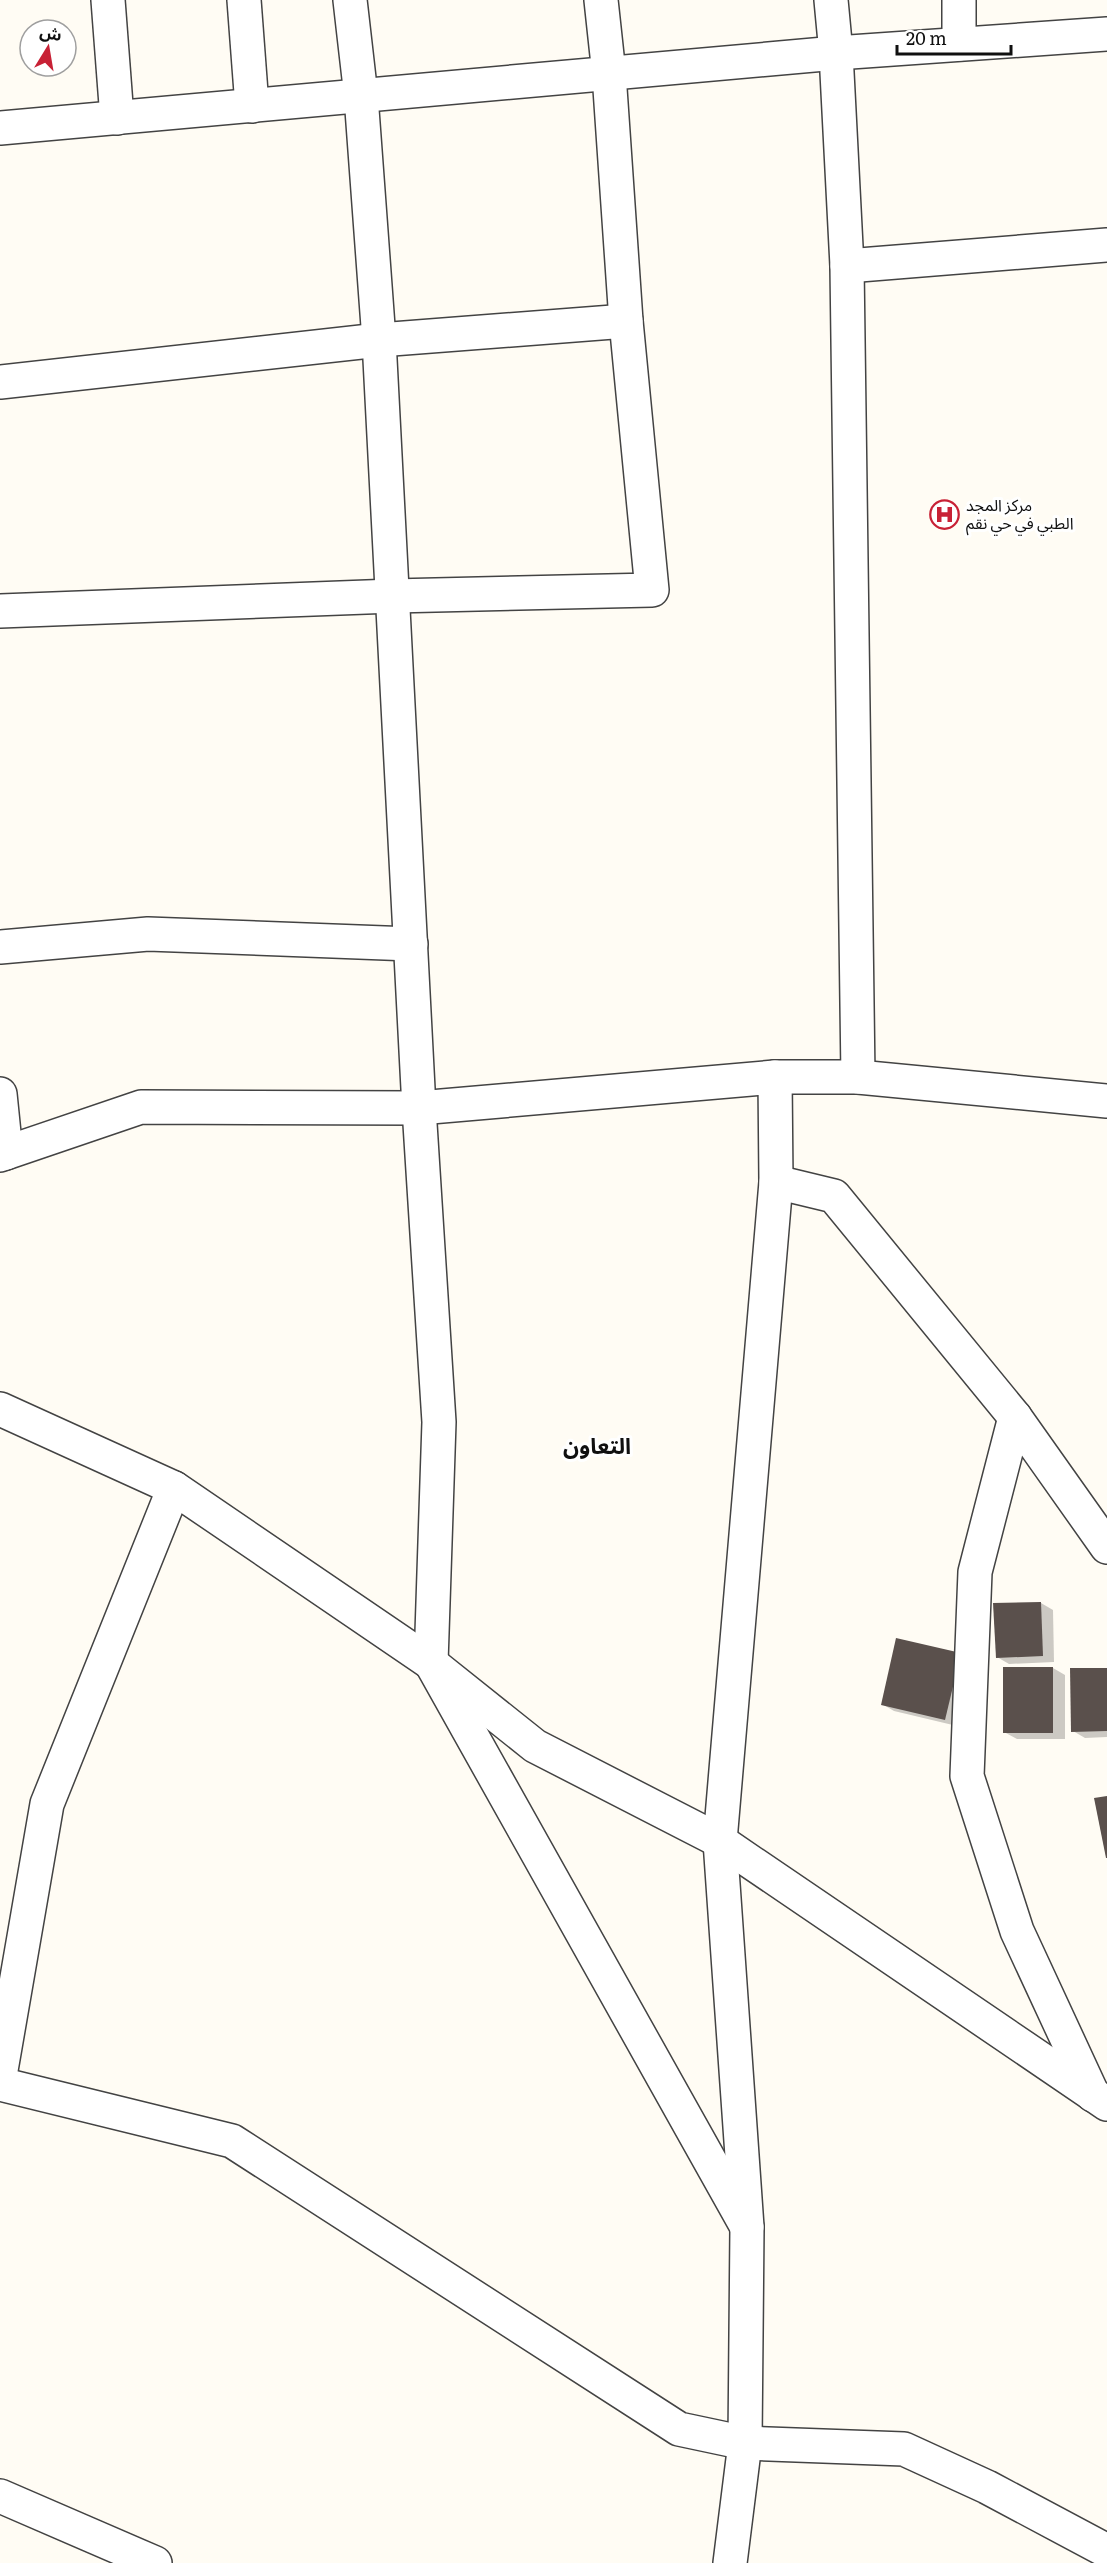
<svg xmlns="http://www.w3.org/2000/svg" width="1107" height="2563" viewBox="0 0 1107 2563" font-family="Literata,'Noto Sans Arabic',serif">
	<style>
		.shadow { fill: #0003 }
		.building { fill: #5a504c }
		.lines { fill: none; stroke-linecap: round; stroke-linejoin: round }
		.minor-casing { stroke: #434343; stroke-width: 36 }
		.minor { stroke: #fff; stroke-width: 33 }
		.labels { text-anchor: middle; stroke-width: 6; stroke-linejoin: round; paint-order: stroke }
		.poi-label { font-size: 16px; fill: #101010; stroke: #fff; text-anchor: start }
		.district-label { font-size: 22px; font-weight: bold; fill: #101010; stroke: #fff }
	</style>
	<rect width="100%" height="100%" fill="#fffcf4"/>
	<g class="shadow">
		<polygon points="1041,1603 1053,1610 1054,1662 1009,1664 997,1657"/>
		<polygon points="960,1654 957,1726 894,1711 882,1704"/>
		<polygon points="1053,1668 1065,1675 1065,1739 1017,1739 1004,1732"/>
		<polygon points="1107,1669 1107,1737 1085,1738 1073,1731"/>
	</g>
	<g class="building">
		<polygon points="1041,1602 1043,1656 996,1658 993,1603"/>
		<polygon points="896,1638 961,1653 945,1720 881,1705"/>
		<rect x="1003" y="1667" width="50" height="66"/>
		<polygon points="1070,1668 1107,1668 1107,1731 1071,1732"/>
		<polygon points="1107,1796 1107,1858 1106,1858 1094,1798"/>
	</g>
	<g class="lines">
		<defs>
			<g id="minor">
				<polyline points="108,0 117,118"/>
				<polyline points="244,0 252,106"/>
				<polyline points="350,0 361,96 379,340 419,1108 439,1422 431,1663 747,2227"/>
				<polyline points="831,0 836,53 847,266 858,1077"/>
				<polyline points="959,0 959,44"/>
				<polyline points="0,128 836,53 1107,34"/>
				<polyline points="847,266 1107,245"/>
				<polyline points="0,382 379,340 626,321"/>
				<polyline points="0,611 393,596 652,590 626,321 609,74 601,0"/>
				<polyline points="0,947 148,934 411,944"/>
				<polyline points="0,1094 6,1153"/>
				<polyline points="0,1155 141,1107 419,1108 775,1077 858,1077 1107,1101"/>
				<polyline points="776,1182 834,1196 1015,1417 1107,1547"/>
				<polyline points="0,1409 174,1488 431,1663 535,1746 720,1841 1107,2104"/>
				<polyline points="1015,1417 975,1572 967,1776 1017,1931 1093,2095"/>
				<polyline points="0,2076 47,1804 174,1488"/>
				<polyline points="0,2084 232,2141 679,2429 745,2443 904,2449 987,2487 1107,2551"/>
				<polyline points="0,2496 155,2563"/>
				<polyline points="730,2563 745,2443 747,2227 720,1841 776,1182 775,1077"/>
			</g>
		</defs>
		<use href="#minor" class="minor-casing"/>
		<use href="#minor" class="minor"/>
	</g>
	<defs>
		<symbol id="hospital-ring" viewBox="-11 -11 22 22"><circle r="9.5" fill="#fff" stroke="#c82135" stroke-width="1.5"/><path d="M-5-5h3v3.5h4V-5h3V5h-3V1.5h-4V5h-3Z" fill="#c82135"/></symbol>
	</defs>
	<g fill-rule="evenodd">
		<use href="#hospital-ring" x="928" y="498" width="33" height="33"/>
	</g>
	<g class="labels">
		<g class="poi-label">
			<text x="966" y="511">مركز المجد<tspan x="966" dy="18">الطبي في حي نقم</tspan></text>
		</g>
		<g class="district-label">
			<text x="597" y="1454">التعاون</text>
		</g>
	</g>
	<g transform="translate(48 48) rotate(11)"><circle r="28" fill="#ffffff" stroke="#9f9f9f" stroke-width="1.5"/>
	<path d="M0-4.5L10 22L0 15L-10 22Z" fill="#c82135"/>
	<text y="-9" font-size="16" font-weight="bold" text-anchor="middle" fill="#101010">ش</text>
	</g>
	<path d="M897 45v9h114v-9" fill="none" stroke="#101010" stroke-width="3"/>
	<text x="906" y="45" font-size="18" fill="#101010" stroke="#ffffff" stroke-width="4.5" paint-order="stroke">20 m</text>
</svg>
